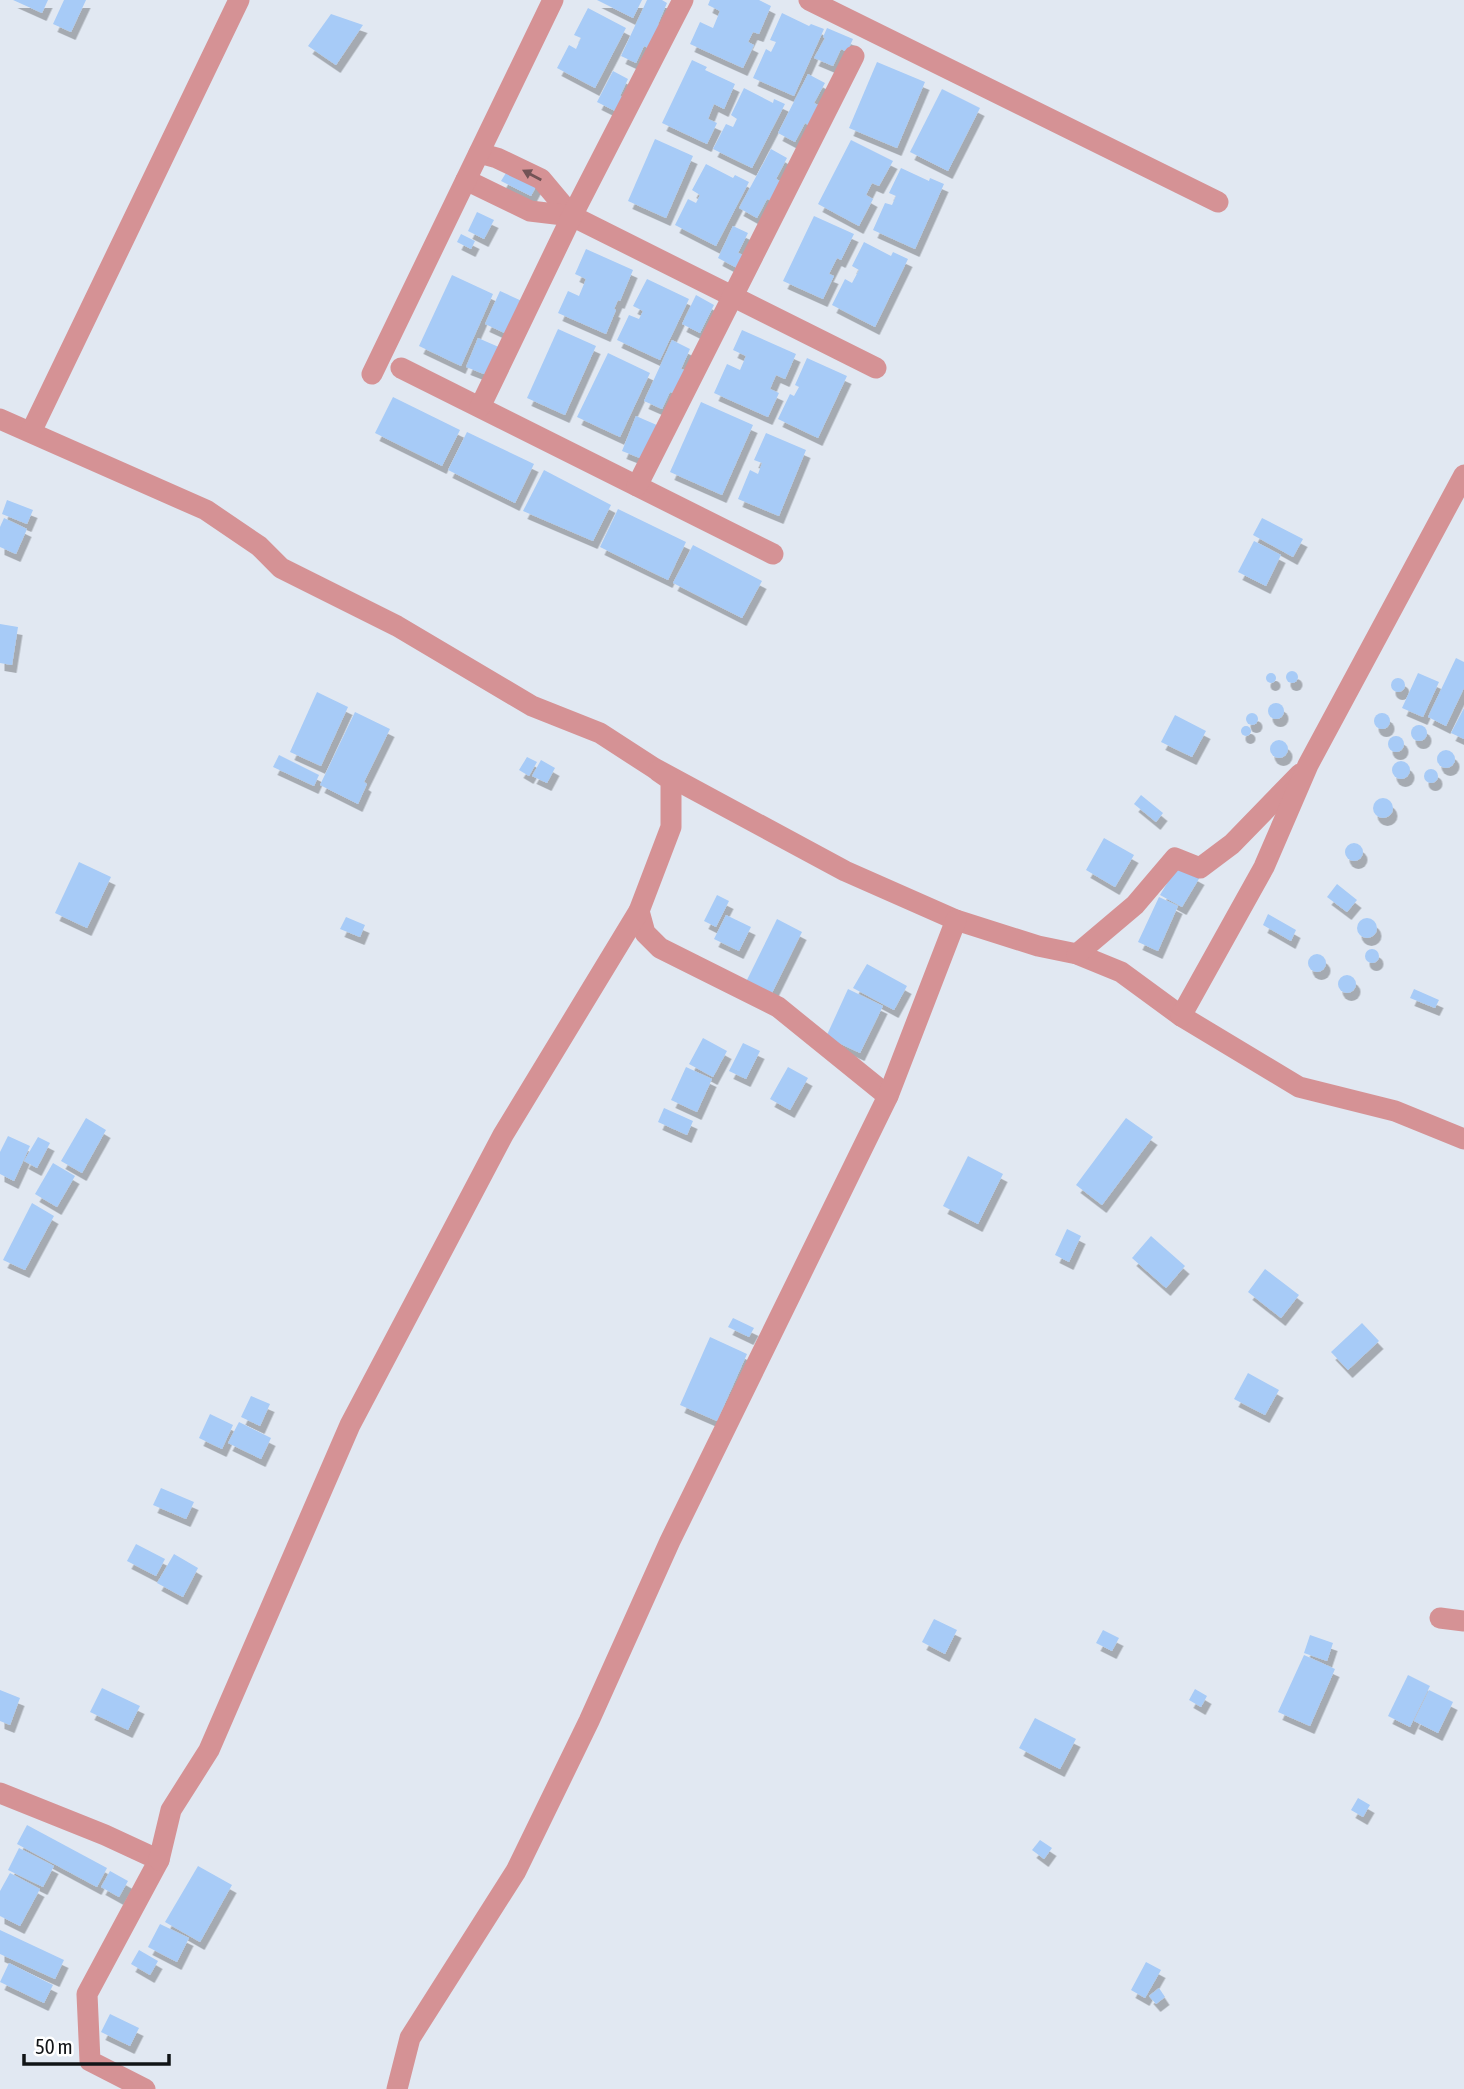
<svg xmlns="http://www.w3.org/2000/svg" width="1464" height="2089" viewBox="0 0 1464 2089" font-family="'Asap Condensed',sans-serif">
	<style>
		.building { fill: #a7cbf7; filter: url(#shadow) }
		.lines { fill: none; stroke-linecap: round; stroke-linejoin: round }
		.street { stroke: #d59295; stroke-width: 21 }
		.oneway { fill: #735356 }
	</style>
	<defs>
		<filter id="shadow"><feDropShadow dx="4.5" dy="8" stdDeviation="0" flood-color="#0004"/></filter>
	</defs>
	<rect width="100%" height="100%" fill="#e1e8f2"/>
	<g class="building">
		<polygon points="13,0 48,0 42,13"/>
		<polygon points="64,0 86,0 71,32 53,24"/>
		<polygon points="597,0 642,0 633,18"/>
		<polygon points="647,0 662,0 667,3 658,24 662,26 652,50 644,46 636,63 621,56"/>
		<polygon points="710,0 759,0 771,6 759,34 753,32 748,42 754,45 743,68 690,44 700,22 713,28 720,11 708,5"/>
		<polygon points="588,8 626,28 595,88 557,68 569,45 576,49 581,38 574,35"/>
		<polygon points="782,13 809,26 811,24 824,29 794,96 753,78 766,49 771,52 776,42 770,40"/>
		<polygon points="331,14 363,25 336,65 308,46"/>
		<polygon points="827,28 853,39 847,52 841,49 833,66 814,58 825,38 823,37"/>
		<polygon points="692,60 707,67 705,70 735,84 724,109 714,104 708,119 717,123 707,144 662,123"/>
		<polygon points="877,62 925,82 897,148 849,128"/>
		<polygon points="613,71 628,79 620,96 624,98 617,112 597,102"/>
		<polygon points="808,74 825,83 814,103 820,106 810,126 805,123 795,142 778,133"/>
		<polygon points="744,88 773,103 774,99 785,104 752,168 713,149 726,124 733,127 737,119 731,115"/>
		<polygon points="942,89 980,108 948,171 910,152"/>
		<polygon points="655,139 693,156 666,218 628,201"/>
		<polygon points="851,140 893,161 879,186 872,183 866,195 873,199 859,226 818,204"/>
		<polygon points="771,149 787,158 776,179 784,183 774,202 767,199 757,218 739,208"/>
		<polygon points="706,164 733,178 735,175 749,182 716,246 675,225 688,199 696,203 700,195 692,190"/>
		<polygon points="509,168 539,181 531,196 501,181"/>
		<polygon points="901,168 929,181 930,178 944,184 915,249 873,230 885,203 892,205 896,196 889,193"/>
		<polygon points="477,212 494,220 484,239 468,231"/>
		<polygon points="814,216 854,234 841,260 837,258 829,274 834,276 823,299 783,281"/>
		<polygon points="733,226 748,233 738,253 743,255 737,268 718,258"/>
		<polygon points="461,234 475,241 471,249 457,242"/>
		<polygon points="864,242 891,256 893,252 908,259 875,327 832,305 845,279 852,283 859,270 852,266"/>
		<polygon points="586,249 633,270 620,301 618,300 614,309 616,310 606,334 558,313 568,291 579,296 586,279 575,274"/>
		<polygon points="452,275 493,294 461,366 419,346"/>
		<polygon points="647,279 689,299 660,360 617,340 629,315 639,319 643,311 633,306"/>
		<polygon points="500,291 524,302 509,335 485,324"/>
		<polygon points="696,295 714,305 700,333 682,324"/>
		<polygon points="558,329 596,346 565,415 527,398"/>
		<polygon points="742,330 796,354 785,379 776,375 770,389 779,393 768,417 714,393 727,364 740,370 746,356 733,350"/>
		<polygon points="478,338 501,348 489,376 466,367"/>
		<polygon points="672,340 690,349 681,369 687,371 676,394 670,392 662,409 644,401"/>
		<polygon points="608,353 650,373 620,437 577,417"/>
		<polygon points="807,358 847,376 818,438 778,419 790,394 794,396 799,387 795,385"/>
		<polygon points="393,397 460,430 442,466 375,433"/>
		<polygon points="701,402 753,425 722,495 670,472"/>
		<polygon points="636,416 659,426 645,460 622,451"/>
		<polygon points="467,432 534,464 515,503 448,470"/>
		<polygon points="766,433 806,450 779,516 738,499 750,470 758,474 762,463 754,460"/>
		<polygon points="544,470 611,505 593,541 523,511"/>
		<polygon points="7,500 33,510 27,524 2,514"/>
		<polygon points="618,509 686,542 668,580 600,547"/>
		<polygon points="4,518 27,529 16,554 0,547 0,527"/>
		<polygon points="1262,518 1303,539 1293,557 1253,535"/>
		<polygon points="1254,541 1281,555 1266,586 1238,572"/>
		<polygon points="693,545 762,581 742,618 673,583"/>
		<polygon points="0,624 18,627 12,665 0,663"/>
		<polygon points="1456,658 1464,662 1464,688 1446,726 1428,717"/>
		<circle cx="1292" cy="677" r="6"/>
		<circle cx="1271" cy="678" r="5"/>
		<polygon points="1418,673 1439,682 1423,717 1402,708"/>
		<circle cx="1398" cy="685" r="7"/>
		<polygon points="317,692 348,707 321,766 290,752"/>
		<circle cx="1276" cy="711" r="8"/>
		<polygon points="1464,708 1464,739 1451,733"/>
		<polygon points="355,712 390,729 364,782 367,784 358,804 320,785"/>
		<circle cx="1252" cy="719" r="6"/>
		<circle cx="1382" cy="721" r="8"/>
		<polygon points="1175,715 1206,731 1192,757 1161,742"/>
		<circle cx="1419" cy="733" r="8"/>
		<circle cx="1246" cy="731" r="5"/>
		<circle cx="1396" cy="744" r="8"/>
		<circle cx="1279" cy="749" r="9"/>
		<circle cx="1446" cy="759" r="9"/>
		<polygon points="279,755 319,775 314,786 273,767"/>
		<polygon points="527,757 537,762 529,776 519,770"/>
		<polygon points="541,760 555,768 547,783 532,776"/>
		<circle cx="1401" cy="770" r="9"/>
		<circle cx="1431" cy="776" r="7"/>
		<polygon points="1141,795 1163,813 1156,822 1134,804"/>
		<circle cx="1383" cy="808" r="10"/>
		<polygon points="1104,838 1134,855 1115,887 1086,870"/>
		<circle cx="1354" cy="852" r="9"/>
		<polygon points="79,862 111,877 87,928 55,913"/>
		<polygon points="1178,865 1200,877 1182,907 1160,895"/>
		<polygon points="1337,884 1357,900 1347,912 1327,897"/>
		<polygon points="717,895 729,901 716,927 704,921"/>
		<polygon points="1159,897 1178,906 1158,951 1138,942"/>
		<polygon points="1268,914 1296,930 1291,941 1263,925"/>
		<polygon points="726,915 751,927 739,951 714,939"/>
		<polygon points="346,917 365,925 360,937 340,929"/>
		<circle cx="1367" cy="928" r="10"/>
		<polygon points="777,919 802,932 769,999 744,986"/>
		<circle cx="1372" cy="956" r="7"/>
		<circle cx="1317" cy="963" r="9"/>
		<polygon points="867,964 907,986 894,1010 853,988"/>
		<circle cx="1347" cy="984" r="9"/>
		<polygon points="848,989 883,1006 860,1053 826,1037"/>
		<polygon points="1414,989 1439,1000 1435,1008 1410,998"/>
		<polygon points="703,1038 727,1051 713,1077 689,1064"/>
		<polygon points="743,1043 760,1051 746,1079 729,1071"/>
		<polygon points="686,1067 712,1079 697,1112 671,1100"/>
		<polygon points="788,1067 808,1078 790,1110 770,1099"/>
		<polygon points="664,1108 693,1121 687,1135 658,1122"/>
		<polygon points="86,1118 106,1130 82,1173 61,1161"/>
		<polygon points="1126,1118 1153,1137 1102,1205 1076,1185"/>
		<polygon points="8,1136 30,1146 14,1181 0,1174 0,1152"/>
		<polygon points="38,1137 50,1143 37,1168 24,1161"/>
		<polygon points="968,1156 1003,1174 978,1224 943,1206"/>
		<polygon points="53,1163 75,1176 57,1207 35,1194"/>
		<polygon points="32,1203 54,1216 25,1270 3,1260"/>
		<polygon points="1067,1229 1081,1236 1069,1262 1055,1255"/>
		<polygon points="1151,1236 1185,1266 1166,1288 1132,1258"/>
		<polygon points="1265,1269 1299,1295 1281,1318 1248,1292"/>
		<polygon points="733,1318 754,1328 749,1337 728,1327"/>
		<polygon points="1362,1323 1379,1341 1348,1370 1331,1352"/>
		<polygon points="710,1337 747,1354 717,1421 680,1405"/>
		<polygon points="1248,1373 1279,1390 1265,1415 1234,1399"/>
		<polygon points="251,1396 270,1404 260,1426 241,1417"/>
		<polygon points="210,1414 233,1425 222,1449 199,1438"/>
		<polygon points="239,1422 271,1438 261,1459 228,1443"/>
		<polygon points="161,1488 194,1502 186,1519 153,1505"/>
		<polygon points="136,1544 165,1559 156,1576 127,1561"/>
		<polygon points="174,1554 198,1568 183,1597 157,1583"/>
		<polygon points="934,1619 957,1630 945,1654 922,1642"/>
		<polygon points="1103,1630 1119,1638 1112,1651 1096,1643"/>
		<polygon points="1310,1635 1333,1643 1327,1661 1304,1653"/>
		<polygon points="1304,1655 1335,1669 1310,1726 1278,1712"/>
		<polygon points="1408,1675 1430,1686 1410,1727 1388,1716"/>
		<polygon points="102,1688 140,1706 128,1730 90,1712"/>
		<polygon points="1195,1689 1207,1696 1201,1707 1189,1700"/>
		<polygon points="0,1690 20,1698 10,1725 0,1721"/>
		<polygon points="1429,1690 1453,1702 1438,1733 1414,1721"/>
		<polygon points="1035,1718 1076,1739 1060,1769 1019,1748"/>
		<polygon points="1358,1798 1370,1805 1363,1817 1351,1810"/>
		<polygon points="27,1825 107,1868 97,1887 17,1844"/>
		<polygon points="1040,1840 1052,1848 1044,1859 1032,1850"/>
		<polygon points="19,1848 54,1866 43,1887 8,1870"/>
		<polygon points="198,1866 232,1885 200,1942 165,1922"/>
		<polygon points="110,1871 128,1881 119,1897 101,1887"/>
		<polygon points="10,1873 40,1889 20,1926 0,1916 0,1891"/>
		<polygon points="160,1924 189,1938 177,1962 148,1947"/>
		<polygon points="0,1930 64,1960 55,1979 0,1954"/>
		<polygon points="139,1950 158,1961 150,1975 131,1964"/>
		<polygon points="1146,1962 1161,1970 1145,1998 1131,1990"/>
		<polygon points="9,1963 53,1985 44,2003 0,1982"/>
		<polygon points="1159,1988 1165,1997 1156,2004 1149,1996"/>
		<polygon points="110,2014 139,2028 130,2046 101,2032"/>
	</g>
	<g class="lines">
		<g class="street">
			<polyline points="809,0 1218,202"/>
			<polyline points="479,153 497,158 541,179 572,216"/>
			<polyline points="466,180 530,211 572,216 876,368"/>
			<polyline points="401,368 773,554"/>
			<polyline points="372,374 553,0"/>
			<polyline points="480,407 572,216 683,0"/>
			<polyline points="0,419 206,510 259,546 281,568 397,626 532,706 600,733 654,768 845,871 956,920 1038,946 1077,954 1121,972 1181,1016 1299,1087 1395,1111 1464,1139"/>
			<polyline points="31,432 239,0"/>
			<polyline points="637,486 854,56"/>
			<polyline points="639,911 645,933 660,948 778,1007 888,1096"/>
			<polyline points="1077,954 1135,905 1175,858 1200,868 1232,844 1300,774"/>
			<polyline points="1181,1016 1264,867 1308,765 1464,475"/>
			<polyline points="1440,1618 1464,1621"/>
			<polyline points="0,1793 105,1835 159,1860 87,1994 90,2061 145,2089"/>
			<polyline points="159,1860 171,1810 209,1750 350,1425 503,1135 639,911 671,827 671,780 658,771"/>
			<polyline points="397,2089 410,2038 516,1871 589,1721 670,1541 888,1096 956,920"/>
		</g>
	</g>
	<defs><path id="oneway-solid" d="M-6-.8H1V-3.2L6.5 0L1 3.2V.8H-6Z" transform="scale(1.75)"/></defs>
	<use class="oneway" href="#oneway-solid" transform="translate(532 175) rotate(-152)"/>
	<path d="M24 2054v10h145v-10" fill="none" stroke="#111417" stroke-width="3.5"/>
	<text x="35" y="2054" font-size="21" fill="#111417" stroke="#ffffff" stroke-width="5" paint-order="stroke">50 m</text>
</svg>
